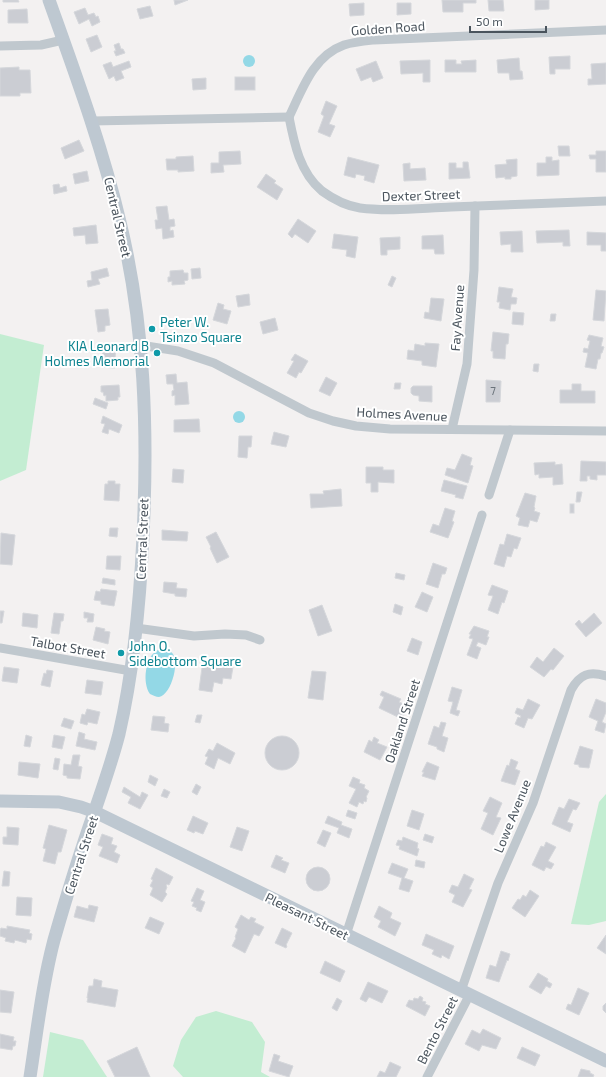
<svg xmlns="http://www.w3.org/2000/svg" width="606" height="1077" viewBox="0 0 606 1077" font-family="'Exo 2',sans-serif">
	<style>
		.green { fill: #c3edd2 }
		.water { fill: #93d8e6 }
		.building { fill: #cbcdd3; stroke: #d5d7db }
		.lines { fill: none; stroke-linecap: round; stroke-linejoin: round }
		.minor { stroke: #c0c8ce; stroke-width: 9 }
		.secondary { stroke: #bec8d1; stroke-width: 13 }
		.culture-dot { fill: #0f9aa8; stroke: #fff; stroke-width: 1.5 }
		.labels { text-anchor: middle; stroke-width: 4; stroke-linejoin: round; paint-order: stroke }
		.number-label { font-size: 11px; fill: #6a727a }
		.street-label { font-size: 13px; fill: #4a545d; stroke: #fff }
		.culture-label { font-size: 13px; fill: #0d838f; stroke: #fff; text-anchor: start }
	</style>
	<rect width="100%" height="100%" fill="#f3f1f1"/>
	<g class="green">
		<polygon points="0,334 44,345 26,470 0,481"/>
		<polygon points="606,794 606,921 589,925 571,924 599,802"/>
		<polygon points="216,1011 252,1022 265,1042 261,1072 270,1077 183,1077 173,1066 181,1040 196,1017"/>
		<polygon points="50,1032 83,1040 107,1077 43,1077"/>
	</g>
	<g class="water">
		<circle cx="249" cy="61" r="6"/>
		<circle cx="239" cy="417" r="6"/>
		<path d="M 158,650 C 162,650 168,650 171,652 C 181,658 172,695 159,697 C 156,697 153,695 150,694 C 142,683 145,656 158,650 Z"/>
	</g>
	<g class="building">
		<polygon points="3,0 18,0 19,2 3,2"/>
		<polygon points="174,0 188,0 175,5"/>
		<polygon points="442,0 476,0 476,3 463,3 463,12 443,12"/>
		<polygon points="488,0 503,0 504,11 489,11"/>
		<polygon points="535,0 549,0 549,9 535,10"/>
		<polygon points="364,3 364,15 350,16 349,4"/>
		<polygon points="397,3 411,3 411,14 397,15"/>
		<polygon points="150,6 153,16 140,19 137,9"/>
		<polygon points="85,8 88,15 94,13 96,17 98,16 100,22 92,26 89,19 79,24 74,12"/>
		<polygon points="27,9 28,23 8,23 8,10"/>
		<polygon points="97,35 102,47 91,52 86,39"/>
		<polygon points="119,43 121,49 123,49 125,53 116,56 114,51 116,51 114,45"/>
		<polygon points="570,56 570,69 555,69 555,74 550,74 549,57"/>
		<polygon points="519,58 520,71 522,71 523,79 510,80 509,73 498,73 497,60"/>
		<polygon points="430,60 430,82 423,82 423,73 401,74 400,61"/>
		<polygon points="445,60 456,60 456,64 462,64 461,61 476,60 476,72 445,72"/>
		<polygon points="129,61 131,67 121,71 124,78 116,81 114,76 109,79 103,65 111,62 113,67"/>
		<polygon points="376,61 383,78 373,82 371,77 361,81 356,69"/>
		<polygon points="606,63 606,84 588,85 588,79 592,79 591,64"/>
		<polygon points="19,67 19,70 30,70 31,93 20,93 20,96 0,96 0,68"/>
		<rect x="235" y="77" width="20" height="13"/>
		<polygon points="206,78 206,89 193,90 192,79"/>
		<polygon points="326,101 337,106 329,124 335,126 330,137 318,132 324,116 321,114"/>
		<polygon points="79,140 84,151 65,159 61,148"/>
		<polygon points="558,146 569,146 570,156 559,156"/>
		<polygon points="240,151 241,164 223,165 224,172 211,173 211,163 219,163 219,152"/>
		<polygon points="596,151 606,151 606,172 596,172 596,159 590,159 589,155 596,155"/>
		<polygon points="193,156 194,171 178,172 178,170 167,170 166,159 176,159 176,157"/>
		<polygon points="348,157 379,165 374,183 364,180 365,176 356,174 355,178 344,175"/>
		<polygon points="546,157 552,157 552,161 559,160 559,175 537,176 537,163 546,163"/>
		<polygon points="517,159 517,176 511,177 511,179 505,179 505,177 496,178 495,165 507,164 506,160"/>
		<polygon points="463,162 468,162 470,178 449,179 449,163 456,163 456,168 463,168"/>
		<polygon points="410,163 410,169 425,168 426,180 404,181 403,164"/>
		<polygon points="87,171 89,181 75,184 73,174"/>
		<polygon points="266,174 276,181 274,183 283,189 277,200 257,187"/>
		<polygon points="59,184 60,188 66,186 67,191 54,194 53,185"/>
		<polygon points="167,206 169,220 174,219 175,226 170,227 170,231 173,230 174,237 163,239 162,228 156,229 155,220 158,220 156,207"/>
		<polygon points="298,219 316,231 308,243 295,234 292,238 288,234"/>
		<polygon points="96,225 98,243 86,244 85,235 74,236 73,228"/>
		<polygon points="569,230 570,246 563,246 563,242 537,243 536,231"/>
		<polygon points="522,231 523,252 511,252 511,244 501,245 500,232"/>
		<polygon points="587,232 606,233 606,251 601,251 601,245 587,245"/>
		<polygon points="334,234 358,237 355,258 346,256 347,250 332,248"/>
		<polygon points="443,235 444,254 435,254 434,249 422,249 422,236"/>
		<polygon points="400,237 400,249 387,250 387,255 381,255 380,238"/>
		<polygon points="107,268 109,276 98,279 100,284 88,287 87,281 92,280 91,272"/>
		<polygon points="200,268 201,278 192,279 191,269"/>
		<polygon points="183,270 184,273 188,273 188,280 184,281 185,284 172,285 172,281 168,282 168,277 170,277 170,271"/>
		<polygon points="392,276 396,278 392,287 388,285"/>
		<polygon points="499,287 513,289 511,297 517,298 516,304 511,304 510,310 499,308 500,302 497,302"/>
		<polygon points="596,290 606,291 604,321 593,320"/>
		<polygon points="249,294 250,305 238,307 236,296"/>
		<polygon points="431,298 444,299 441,321 424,318 425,312 429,313"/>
		<polygon points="218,303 224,305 223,309 231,311 227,324 213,320"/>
		<polygon points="108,309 110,325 105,326 105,331 98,332 95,310"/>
		<polygon points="513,312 524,313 523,325 512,324"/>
		<polygon points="551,314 556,314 555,321 550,321"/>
		<polygon points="275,318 278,330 263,334 260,322"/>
		<polygon points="493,332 509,334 508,344 506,344 505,359 493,358 493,351 491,351"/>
		<polygon points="589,335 603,338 601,346 604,347 602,353 601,353 600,359 598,359 596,369 585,367 588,353 583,352 584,348 588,349 590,341 587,340"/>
		<polygon points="425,343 439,344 436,367 422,365 422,361 407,359 408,350 414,351 415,344 425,346"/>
		<polygon points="110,346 116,347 115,359 113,358 113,361 116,361 115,368 101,367 103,350 109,351"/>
		<polygon points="295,354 308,361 301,373 299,372 296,378 287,373 294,361 291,360"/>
		<polygon points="534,364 539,364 538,372 533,371"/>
		<polygon points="176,374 177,383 187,382 189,404 175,405 175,395 172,396 172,391 174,390 173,384 167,384 166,375"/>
		<polygon points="326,377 337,383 330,396 319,391"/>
		<polygon points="486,380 501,381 500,402 486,402"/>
		<polygon points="395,383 401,383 400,389 394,389"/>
		<polygon points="572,384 581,384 581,391 595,391 595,403 560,403 560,390 572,390"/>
		<polygon points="119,385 120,397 118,397 118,400 106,401 106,395 104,396 103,392 101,392 101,386"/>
		<polygon points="413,386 432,386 432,402 419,401 419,396 413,395 411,393 411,388"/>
		<polygon points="95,398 108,403 106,409 93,404"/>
		<polygon points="103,416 122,425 119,433 109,429 108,434 102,432 105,424 101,423"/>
		<polygon points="199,419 200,432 174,432 174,420"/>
		<polygon points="274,432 289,436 286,447 271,444"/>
		<polygon points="239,436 252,436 251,447 248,447 247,458 238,457"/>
		<polygon points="462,454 472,458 470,465 473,466 468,483 445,475 447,468 455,470"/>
		<polygon points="581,461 606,462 606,475 597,475 597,480 590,479 590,476 587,476 587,481 580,481"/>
		<polygon points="555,462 555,465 562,464 563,484 553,485 553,477 539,478 539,474 535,475 534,463"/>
		<polygon points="366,467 383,467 383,470 394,470 394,483 378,482 378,492 371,492 371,483 366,483"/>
		<polygon points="173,469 184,470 183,483 172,482"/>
		<polygon points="444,480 467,486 463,499 455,497 456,495 441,491"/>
		<polygon points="108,481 115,481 115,484 120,484 119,501 104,500 105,484 108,484"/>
		<polygon points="341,489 342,506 311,508 310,494 324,494 323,491"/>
		<polygon points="577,492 582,492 580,502 576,502"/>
		<polygon points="525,493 536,496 534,507 535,508 534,511 540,513 537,522 530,520 528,527 518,525 520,518 516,516"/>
		<rect x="570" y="504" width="4" height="9"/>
		<polygon points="445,508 455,511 452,521 454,522 448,538 430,532 433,524 439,526"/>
		<polygon points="110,528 118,528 117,537 109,536"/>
		<polygon points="162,530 188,532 187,541 162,540"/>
		<polygon points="216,532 229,557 217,563 210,548 211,547 206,537"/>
		<polygon points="1,533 15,535 12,565 0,564"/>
		<polygon points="507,534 521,538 517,549 514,548 511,557 507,556 504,567 494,564 500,544 504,545"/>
		<polygon points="107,556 121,556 120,570 106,569"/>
		<polygon points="433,563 447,568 445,574 442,574 438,588 426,584"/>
		<polygon points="396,573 405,575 404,580 395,578"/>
		<polygon points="103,578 115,580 115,585 102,583"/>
		<polygon points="164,582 177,583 176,588 187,589 186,597 175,596 175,594 163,592"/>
		<polygon points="492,585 508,591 504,603 502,602 498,614 488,610 493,596 488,595"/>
		<polygon points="101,589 117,591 114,606 101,604 101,601 94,600 96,591 100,592"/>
		<polygon points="422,592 433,597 427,612 415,607"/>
		<polygon points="395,604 403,607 401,615 393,612"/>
		<polygon points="322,605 332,631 318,636 309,610"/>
		<polygon points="0,611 4,611 2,623 0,623"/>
		<polygon points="84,612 94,614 93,622 87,622 88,618 84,618"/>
		<polygon points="23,613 38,615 37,628 22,626"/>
		<polygon points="54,613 64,614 63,621 61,621 59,634 51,633"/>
		<polygon points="594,613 602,623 586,637 575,624 579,620 582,624"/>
		<polygon points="474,626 489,631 487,637 489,637 486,645 478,642 476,646 481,648 477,659 467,655 473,639 469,638 471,634 469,634"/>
		<polygon points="96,627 105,629 104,631 110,632 108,644 93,640"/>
		<polygon points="412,638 422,642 418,655 407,651"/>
		<polygon points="554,648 564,656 553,670 551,669 544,677 530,667 537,657 543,662"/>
		<polygon points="203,660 217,662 217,664 218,664 218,663 225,664 224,666 233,667 231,679 223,678 222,684 214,682 212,692 199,690"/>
		<polygon points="4,667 19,669 17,683 2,681"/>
		<polygon points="47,670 53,671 50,687 41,685 44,673 46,674"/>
		<polygon points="312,671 326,672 323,700 308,698"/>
		<polygon points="87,680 103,682 101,695 85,693"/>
		<polygon points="452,687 462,690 456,710 460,711 458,716 450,713 453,702 448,701"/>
		<polygon points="382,691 401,699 399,702 408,706 402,719 379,708 384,697 380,695"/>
		<polygon points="528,699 540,705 532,719 528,718 524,728 515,724 518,717 520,718 521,716 515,713 517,708 523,710"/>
		<polygon points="596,699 606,703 606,712 602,722 606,724 604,733 595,730 598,721 589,717"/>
		<polygon points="87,709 100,712 97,724 88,722 87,725 80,723 82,714 85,715"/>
		<polygon points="197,715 202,715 200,723 195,722"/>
		<polygon points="153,716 165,717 164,723 169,724 168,732 151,730"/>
		<polygon points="64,718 74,721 71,729 61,726"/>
		<polygon points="441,722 446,723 442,736 448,738 444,752 437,749 437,747 428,744 434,726 439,728"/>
		<polygon points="79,732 85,734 84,739 97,742 95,750 76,746"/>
		<polygon points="26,735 32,737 30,747 24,746"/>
		<polygon points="54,735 65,737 62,749 52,747"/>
		<circle cx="282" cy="753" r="17"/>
		<polygon points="374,737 379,740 377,743 387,747 380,760 364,752 369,740 372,742"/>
		<polygon points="217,743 235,753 230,764 218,758 214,769 205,764 208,757 205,756 209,749 213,751"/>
		<polygon points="580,746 593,750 589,768 579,767 579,765 574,764"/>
		<polygon points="73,755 80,755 78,766 82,767 80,779 67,778 67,776 63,775 64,764 71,765"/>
		<polygon points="55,758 60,759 58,770 53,769"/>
		<polygon points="511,759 518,762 515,769 520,771 515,785 501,781 507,765 509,766"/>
		<polygon points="19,762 40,764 38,778 18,775"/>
		<polygon points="427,762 439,767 435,780 422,776 424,772 422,772"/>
		<polygon points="150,775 158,779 155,786 148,782"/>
		<polygon points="353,777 360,780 359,783 365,785 364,788 369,791 366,797 367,798 366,802 364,801 363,804 359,802 357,807 349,803 356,789 349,786"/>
		<polygon points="196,784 201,787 197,795 192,792"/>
		<polygon points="124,787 140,797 142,792 148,795 140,809 128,803 131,797 122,792"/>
		<polygon points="164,789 170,792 167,798 161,796"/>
		<polygon points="490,797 502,803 496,817 501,818 493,835 481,829 488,813 483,811"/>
		<polygon points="569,799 580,803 576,810 573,809 567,822 573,824 570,832 552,824 559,807 564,809"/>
		<polygon points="348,810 357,813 355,819 346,816"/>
		<polygon points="412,810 424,814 419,830 407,826"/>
		<polygon points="193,816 208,823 203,834 195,831 194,833 187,830"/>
		<polygon points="328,816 342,822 341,825 352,829 349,838 337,833 339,828 325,823"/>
		<polygon points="49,825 67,830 61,852 58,852 55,864 43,861 46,849 43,848"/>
		<polygon points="7,827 19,828 18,845 3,844 3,837 7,837"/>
		<polygon points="237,827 249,831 242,851 230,847"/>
		<polygon points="323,830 331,833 325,847 317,843"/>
		<polygon points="102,834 113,838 111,844 117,846 114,852 120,855 117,863 99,856 103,847 98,845"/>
		<polygon points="425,834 434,837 432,843 423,840"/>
		<polygon points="403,837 418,843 417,848 419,849 417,856 399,849 400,846 396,845 398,840 402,841"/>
		<polygon points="546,842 556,847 548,861 554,864 551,869 546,867 544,871 532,865 541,846 544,847"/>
		<polygon points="276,855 283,858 281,860 289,863 285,873 271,867"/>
		<polygon points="416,860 425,862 424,868 415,866"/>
		<polygon points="392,863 408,869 404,878 413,881 409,892 399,889 402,878 388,873"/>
		<circle cx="318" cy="879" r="12"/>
		<polygon points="156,868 173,877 169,885 167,884 166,886 167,887 165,892 167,894 162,902 150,895 153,888 150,886 153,880 151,879"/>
		<polygon points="4,871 10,872 9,886 2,886"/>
		<polygon points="464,874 474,879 469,889 472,890 463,907 452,902 455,895 449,892 452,885 458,887"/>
		<polygon points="197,888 204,891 200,900 205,902 201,912 196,910 197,908 192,906 194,902 191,901"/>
		<polygon points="530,890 539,896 525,917 512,908 518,899 520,900 523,895 526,897"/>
		<polygon points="17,897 32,898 31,916 16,915"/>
		<polygon points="89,905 98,907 94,922 74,917 77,906 88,909"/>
		<polygon points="379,906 392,913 390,918 401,923 395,936 378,927 381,921 374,917"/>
		<polygon points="241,915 249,920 251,917 256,919 254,922 264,927 259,936 254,934 245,953 232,946 236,938 235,937 238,929 235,927"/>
		<polygon points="150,917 164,923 159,934 145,928"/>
		<polygon points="7,926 30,930 29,933 32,934 31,940 27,939 26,943 15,940 14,943 5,941 6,938 0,936 0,930 1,928 7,929"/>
		<polygon points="282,928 292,933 286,945 287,946 286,948 275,943"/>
		<polygon points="426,934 454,946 449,959 442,955 441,958 432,954 434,950 422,945"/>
		<polygon points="606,935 606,954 597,948"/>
		<polygon points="501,951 510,954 508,961 507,960 499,982 486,978 490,965 496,967"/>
		<polygon points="325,961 345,971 340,982 320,973"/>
		<polygon points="538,973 548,979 547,981 552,984 550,988 546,986 541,994 529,987"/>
		<polygon points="94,979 102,981 101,987 118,990 115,1007 87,1002 88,998 87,998 89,986 93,986"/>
		<polygon points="368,982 388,991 382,1003 369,997 366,1002 360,999"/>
		<polygon points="578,988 589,993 579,1015 566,1009 568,1004 571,1005"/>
		<polygon points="0,990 14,992 11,1013 0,1012"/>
		<polygon points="420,996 423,998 422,1001 426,1002 425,1004 430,1006 425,1016 406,1006 409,1000 413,1001 414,998 418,999"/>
		<polygon points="337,998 342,1001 337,1011 332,1008"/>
		<polygon points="606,1003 606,1013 603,1010 603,1006"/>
		<polygon points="483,1029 501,1038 496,1049 482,1045 479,1051 465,1044 472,1030 480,1034"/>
		<polygon points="0,1034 14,1037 13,1041 16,1041 15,1046 13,1046 12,1050 0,1048"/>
		<polygon points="137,1047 150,1077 115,1077 107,1061"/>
		<polygon points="522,1047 540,1055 535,1066 517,1058"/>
		<polygon points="274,1054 280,1056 278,1061 293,1066 289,1077 269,1071"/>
		<polygon points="390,1062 401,1067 396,1077 377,1077 380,1071 385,1073"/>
		<polygon points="581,1069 590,1071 590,1073 594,1075 593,1077 578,1077"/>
	</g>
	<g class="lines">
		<g class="minor">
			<polyline points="0,46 41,45 63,40"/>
			<path d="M 289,117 C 294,143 300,173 322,191 C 333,199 347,206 360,208 C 390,212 422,208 451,207 C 503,205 554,203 606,201"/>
			<path d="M 289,117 C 302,90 313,56 344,45 C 353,42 364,41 374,40 L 606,30"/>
			<polyline points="92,121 289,117"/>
			<polyline points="140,345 178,351 214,363 309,413 333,421 356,426 390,429 606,431"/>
			<polyline points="452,429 467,364 474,270 475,206"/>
			<polyline points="489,495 510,430"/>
			<polyline points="136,628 194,636 225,634 246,635 260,640"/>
			<polyline points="0,648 131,671"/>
			<polyline points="346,935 482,515"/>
			<path d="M 461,991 L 498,883 L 533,803 L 571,690 C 580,674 589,671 606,676"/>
			<polyline points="427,1077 470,994"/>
		</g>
		<g class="secondary">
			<polyline points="0,801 59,802 81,807 95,812 606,1061"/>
			<path d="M 30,1077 C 37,1032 42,985 54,940 C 66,898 79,855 94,813 C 103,787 112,761 119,734 C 134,669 140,602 143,536 C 148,431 145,325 120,222 C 102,146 75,73 49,0"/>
		</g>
	</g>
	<g class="culture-dot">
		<circle cx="152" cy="329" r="4"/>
		<circle cx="157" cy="353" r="4"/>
		<circle cx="121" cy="653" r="4"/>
	</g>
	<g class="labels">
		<g class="number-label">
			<text x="493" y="395">7</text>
		</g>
		<g class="street-label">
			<text transform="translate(388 28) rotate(-4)" y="5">Golden Road</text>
			<text transform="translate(421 195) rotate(-2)" y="5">Dexter Street</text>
			<text transform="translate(118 217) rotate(77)" y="5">Central Street</text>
			<text transform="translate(457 318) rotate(-86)" y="5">Fay Avenue</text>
			<text transform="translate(402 414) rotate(3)" y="5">Holmes Avenue</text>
			<text transform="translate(142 539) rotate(-88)" y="5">Central Street</text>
			<text transform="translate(68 647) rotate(10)" y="5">Talbot Street</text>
			<text transform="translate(402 721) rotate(-72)" y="5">Oakland Street</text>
			<text transform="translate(512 816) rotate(-68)" y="5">Lowe Avenue</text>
			<text transform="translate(81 855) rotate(-72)" y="5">Central Street</text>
			<text transform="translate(307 916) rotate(26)" y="5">Pleasant Street</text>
			<text transform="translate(437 1030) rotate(-63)" y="5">Bento Street</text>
		</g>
		<g class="culture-label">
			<text x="160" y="327">Peter W.<tspan x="160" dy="15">Tsinzo Square</tspan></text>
			<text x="149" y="351" text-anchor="end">KIA Leonard B<tspan x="149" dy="15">Holmes Memorial</tspan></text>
			<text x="129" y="651">John O.<tspan x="129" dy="15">Sidebottom Square</tspan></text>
		</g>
	</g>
	<path d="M470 26v6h76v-6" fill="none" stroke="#4a545d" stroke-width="2"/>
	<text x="476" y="26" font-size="12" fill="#4a545d" stroke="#ffffff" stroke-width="3" paint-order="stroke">50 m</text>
</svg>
